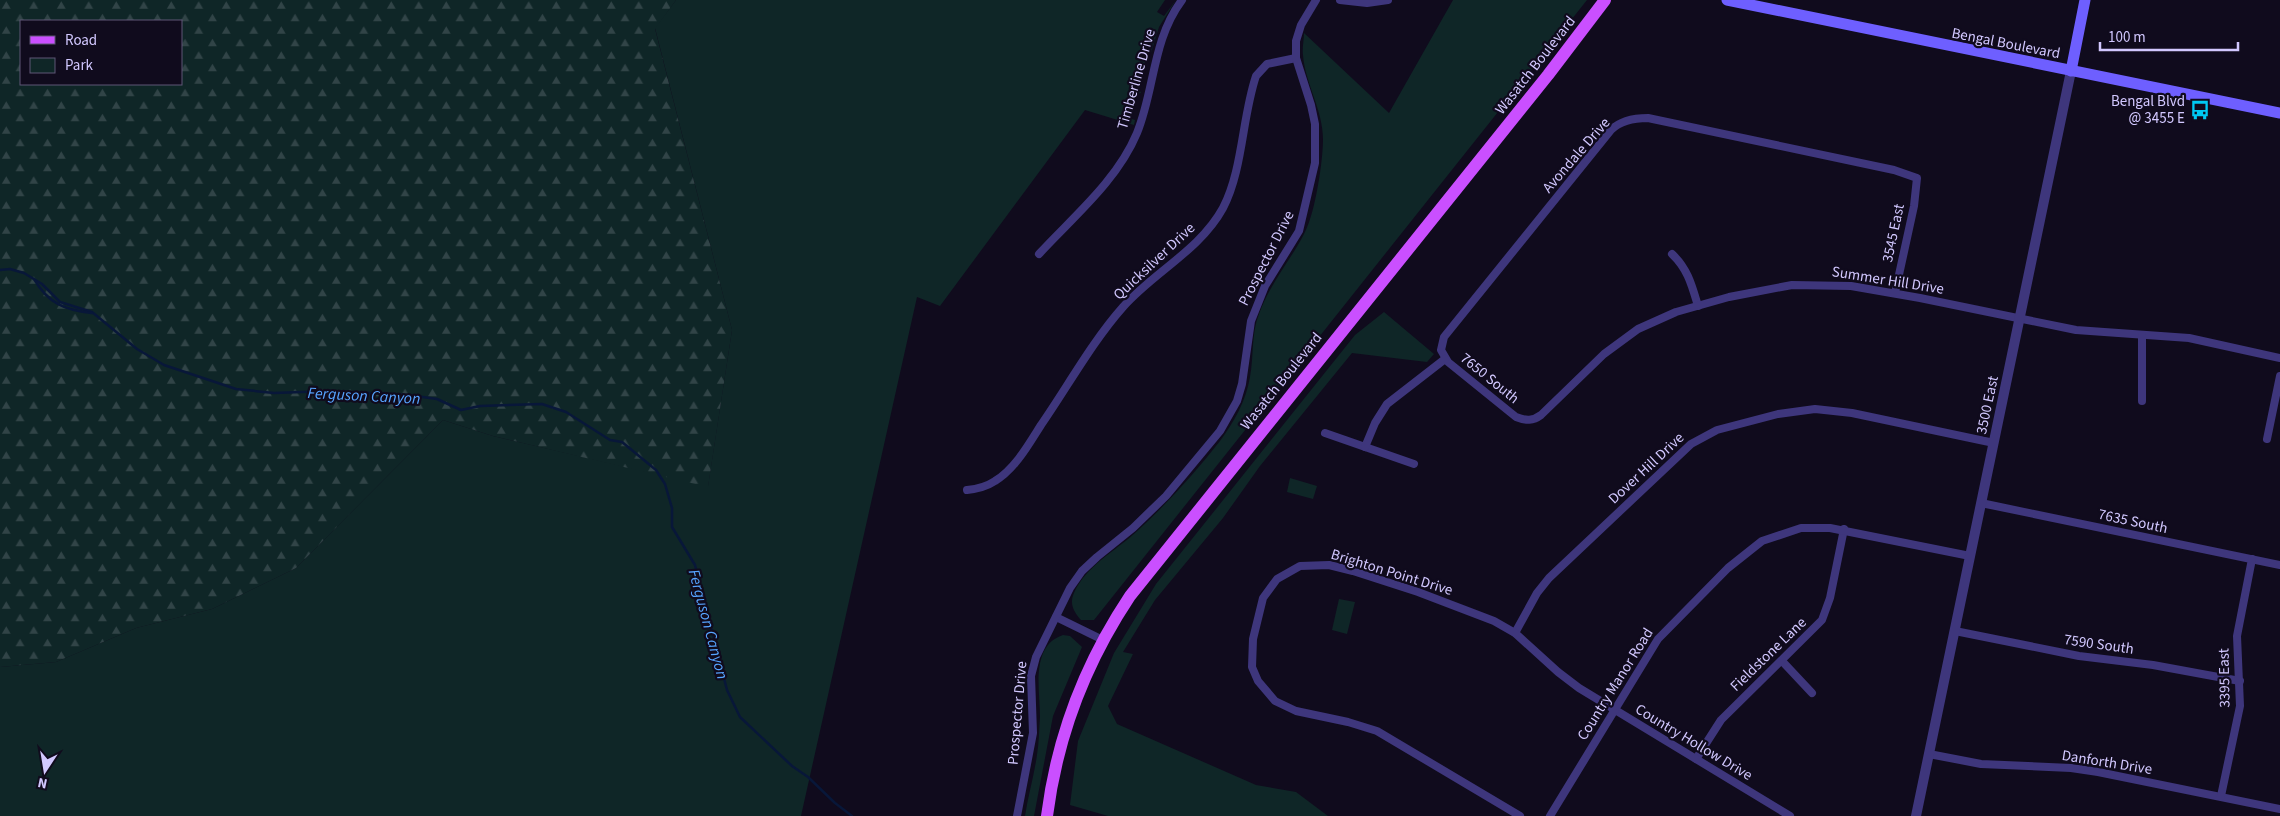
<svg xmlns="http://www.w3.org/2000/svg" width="2280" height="816" viewBox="0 0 2280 816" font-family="'Source Sans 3',sans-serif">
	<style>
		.green { fill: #0f2627 }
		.forest { fill: url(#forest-firs); fill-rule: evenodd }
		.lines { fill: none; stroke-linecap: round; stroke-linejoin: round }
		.stream { stroke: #081739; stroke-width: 2.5 }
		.minor { stroke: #3e367c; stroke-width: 8 }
		.tertiary { stroke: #3e367c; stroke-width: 10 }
		.secondary { stroke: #6e5fff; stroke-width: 11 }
		.primary { stroke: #ca4fff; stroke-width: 12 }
		.labels { text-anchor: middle; stroke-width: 4.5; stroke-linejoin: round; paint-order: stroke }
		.street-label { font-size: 15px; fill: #d2c8ff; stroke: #100b1d }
		.poi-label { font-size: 15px; fill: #d2c8ff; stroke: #100b1d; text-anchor: end }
		.water-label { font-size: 16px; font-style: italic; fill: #56a4ff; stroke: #100b1d }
	</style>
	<defs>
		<pattern id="forest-firs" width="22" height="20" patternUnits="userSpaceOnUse" patternTransform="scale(1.25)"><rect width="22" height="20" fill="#0f2627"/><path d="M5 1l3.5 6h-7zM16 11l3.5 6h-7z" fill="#314447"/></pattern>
	</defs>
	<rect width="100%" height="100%" fill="#100b1d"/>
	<g class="green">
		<polygon points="676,0 1165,0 1157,12 1164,16 1176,0 1159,27 1151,53 1147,52 1139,89 1141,93 1134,94 1128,118 1135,120 1134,125 1085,110 940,306 917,297 801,816 0,816 0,667 56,662 136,628 212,609 296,568 443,420 493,436 708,486 732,330 655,28"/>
		<path d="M 1453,0 L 1587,0 L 1094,620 L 1081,620 C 1074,612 1069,604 1074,593 C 1086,566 1114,552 1135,533 C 1166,505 1194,474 1220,441 C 1234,422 1246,401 1250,377 C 1254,356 1251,334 1259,314 C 1270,283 1291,260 1305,232 C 1315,213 1323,162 1323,139 C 1323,110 1305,83 1303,55 C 1302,48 1304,40 1304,33 L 1389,113 Z"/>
		<polygon points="1384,312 1434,354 1427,362 1352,353 1260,466 1223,518 1155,600 1123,652 1133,654 1108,706 1117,724 1256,785 1296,792 1328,816 1108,816 1070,805 1078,741 1114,653 1156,584 1355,335"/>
		<polygon points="1290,478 1317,486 1313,499 1287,492"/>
		<polygon points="1339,599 1355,602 1347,634 1332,630"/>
		<path d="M 1063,635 L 1070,636 L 1082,647 L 1053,716 L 1034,816 L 1025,816 C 1028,796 1034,776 1037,755 C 1039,743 1039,730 1040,717 C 1040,690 1030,646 1063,635 Z"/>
	</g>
	<path class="forest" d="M 0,0 L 676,0 L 655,29 L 732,330 L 708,487 L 493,436 L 443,420 L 296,568 L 212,609 L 136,628 L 56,662 L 0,667 ZM 21,21 L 181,21 L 181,84 L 21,84 Z"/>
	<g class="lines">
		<g class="stream">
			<polyline points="0,270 10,269 24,273 42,284 60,302 92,312 137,349 164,365 236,389 274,393 329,391 408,395 437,399 461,410 480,406 542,404 566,412 610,440 622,442 656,470 665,484 672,508 672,527 695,565 727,690 740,717 792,766 808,777 835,803 852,816"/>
			<path d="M 34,279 C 48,303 64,310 92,313"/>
		</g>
		<g class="minor">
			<polyline points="1340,0 1367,3 1388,0"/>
			<path d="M 1039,254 C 1073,217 1117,181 1137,133 C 1155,89 1152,40 1182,0"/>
			<path d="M 1672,254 C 1688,269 1692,286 1698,306"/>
			<path d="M 1895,293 L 1914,206 L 1917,178 L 1894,170 L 1648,118 C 1634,118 1621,120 1611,130 L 1444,337 L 1441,350 L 1448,362 L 1516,417 C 1526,421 1533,421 1541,415 L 1604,354 L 1638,329 L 1676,312 L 1729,297 L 1792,285 L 1851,286 L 1920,298 L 2076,330 L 2189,338 L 2280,358"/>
			<polyline points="2142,335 2142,401"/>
			<polyline points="1325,433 1414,464"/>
			<polyline points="2267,439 2280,376"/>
			<polyline points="1365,447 1375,423 1387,404 1445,359"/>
			<path d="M 967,490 C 977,489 986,487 995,481 C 1015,469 1029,444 1041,425 C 1068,386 1092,342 1123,307 C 1154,272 1200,250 1223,208 C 1243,170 1242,117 1256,76 L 1267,64 L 1296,58"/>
			<polyline points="1981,503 2280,565"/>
			<polyline points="1056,617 1103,640"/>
			<polyline points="1955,631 2079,656 2153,665 2240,681"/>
			<polyline points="1515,633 1537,593 1549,578 1691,444 1717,430 1778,414 1815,409 1852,413 1994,443"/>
			<polyline points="1782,661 1812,693"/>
			<polyline points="1929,754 1981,764 2071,768 2098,772 2280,809"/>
			<polyline points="1696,759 1721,720 1822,620 1830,598 1844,529"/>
			<polyline points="2221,796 2240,706 2237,636 2252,559"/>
			<polyline points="1017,816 1033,733 1031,676 1036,657 1070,588 1082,571 1097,557 1133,528 1166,496 1220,431 1237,401 1242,384 1251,321 1265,286 1299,231 1315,163 1315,124 1311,105 1296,58 1296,41 1301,25 1316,0"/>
			<polyline points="1520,816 1377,731 1348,722 1296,711 1275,701 1258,681 1252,667 1253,639 1263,598 1277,579 1300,566 1329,565 1353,571 1418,592 1494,621 1515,633 1558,672 1579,688 1790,816"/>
			<polyline points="1550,816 1658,639 1728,568 1762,541 1801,528 1830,528 1970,556"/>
		</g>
		<polyline class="tertiary" points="1916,816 2071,71"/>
		<g class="secondary">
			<polyline points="1727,0 2280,113"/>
			<polyline points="2071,71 2085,0"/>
		</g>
		<path class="primary" d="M 1047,816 C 1057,737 1086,662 1130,596 L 1548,75 L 1605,0"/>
	</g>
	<defs>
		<symbol id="bus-bare" viewBox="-9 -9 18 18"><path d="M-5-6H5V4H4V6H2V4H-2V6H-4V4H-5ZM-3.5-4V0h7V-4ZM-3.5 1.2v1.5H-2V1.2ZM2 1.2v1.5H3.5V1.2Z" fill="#00c9f3" stroke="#100b1d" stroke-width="2.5" paint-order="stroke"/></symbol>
	</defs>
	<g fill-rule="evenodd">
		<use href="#bus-bare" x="2186" y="96" width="28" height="28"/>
	</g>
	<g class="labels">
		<g class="street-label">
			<text transform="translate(2006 43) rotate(11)" y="5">Bengal Boulevard</text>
			<text transform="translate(1535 65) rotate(-52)" y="5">Wasatch Boulevard</text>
			<text transform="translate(1136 79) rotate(-74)" y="5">Timberline Drive</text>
			<text transform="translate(1576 155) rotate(-49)" y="5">Avondale Drive</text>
			<text transform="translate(1893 233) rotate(-78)" y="5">3545 East</text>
			<text transform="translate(1266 258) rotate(-63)" y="5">Prospector Drive</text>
			<text transform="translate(1154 261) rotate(-43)" y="5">Quicksilver Drive</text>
			<text transform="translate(1888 280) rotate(9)" y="5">Summer Hill Drive</text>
			<text transform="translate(1490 378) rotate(39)" y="5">7650 South</text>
			<text transform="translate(1281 381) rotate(-51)" y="5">Wasatch Boulevard</text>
			<text transform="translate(1987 405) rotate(-78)" y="5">3500 East</text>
			<text transform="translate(1646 468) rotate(-43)" y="5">Dover Hill Drive</text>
			<text transform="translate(2133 521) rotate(12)" y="5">7635 South</text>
			<text transform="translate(1392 572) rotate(17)" y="5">Brighton Point Drive</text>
			<text transform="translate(2099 644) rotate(8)" y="5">7590 South</text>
			<text transform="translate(1768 654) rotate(-44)" y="5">Fieldstone Lane</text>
			<text transform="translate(2224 678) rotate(-91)" y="5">3395 East</text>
			<text transform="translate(1615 684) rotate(-58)" y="5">Country Manor Road</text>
			<text transform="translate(1017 713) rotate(-85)" y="5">Prospector Drive</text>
			<text transform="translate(1694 742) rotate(31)" y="5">Country Hollow Drive</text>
			<text transform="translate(2107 762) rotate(9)" y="5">Danforth Drive</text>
		</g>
		<g class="poi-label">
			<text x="2185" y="106">Bengal Blvd<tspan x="2185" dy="17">@ 3455 E</tspan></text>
		</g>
		<g class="water-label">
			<text transform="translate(364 395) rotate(3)" y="6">Ferguson Canyon</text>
			<text transform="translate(709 624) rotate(75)" y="6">Ferguson Canyon</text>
		</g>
	</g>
	<rect x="20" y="20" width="162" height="65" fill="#100b1d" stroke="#5e5777"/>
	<rect x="30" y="36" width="25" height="8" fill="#ca4fff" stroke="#5e5777"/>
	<text x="65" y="45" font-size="15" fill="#d2c8ff">Road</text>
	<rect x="30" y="58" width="25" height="15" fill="#0f2627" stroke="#5e5777"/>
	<text x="65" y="70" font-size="15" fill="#d2c8ff">Park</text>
	<g transform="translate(45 771) rotate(192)" stroke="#100b1d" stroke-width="4" paint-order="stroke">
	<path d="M0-4L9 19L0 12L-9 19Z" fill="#d2c8ff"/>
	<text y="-8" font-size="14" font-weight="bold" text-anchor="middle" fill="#d2c8ff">N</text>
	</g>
	<path d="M2100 42v8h138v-8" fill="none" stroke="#d2c8ff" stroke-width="2.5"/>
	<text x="2108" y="42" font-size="15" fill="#d2c8ff" stroke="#100b1d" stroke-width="4" paint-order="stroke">100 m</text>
</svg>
